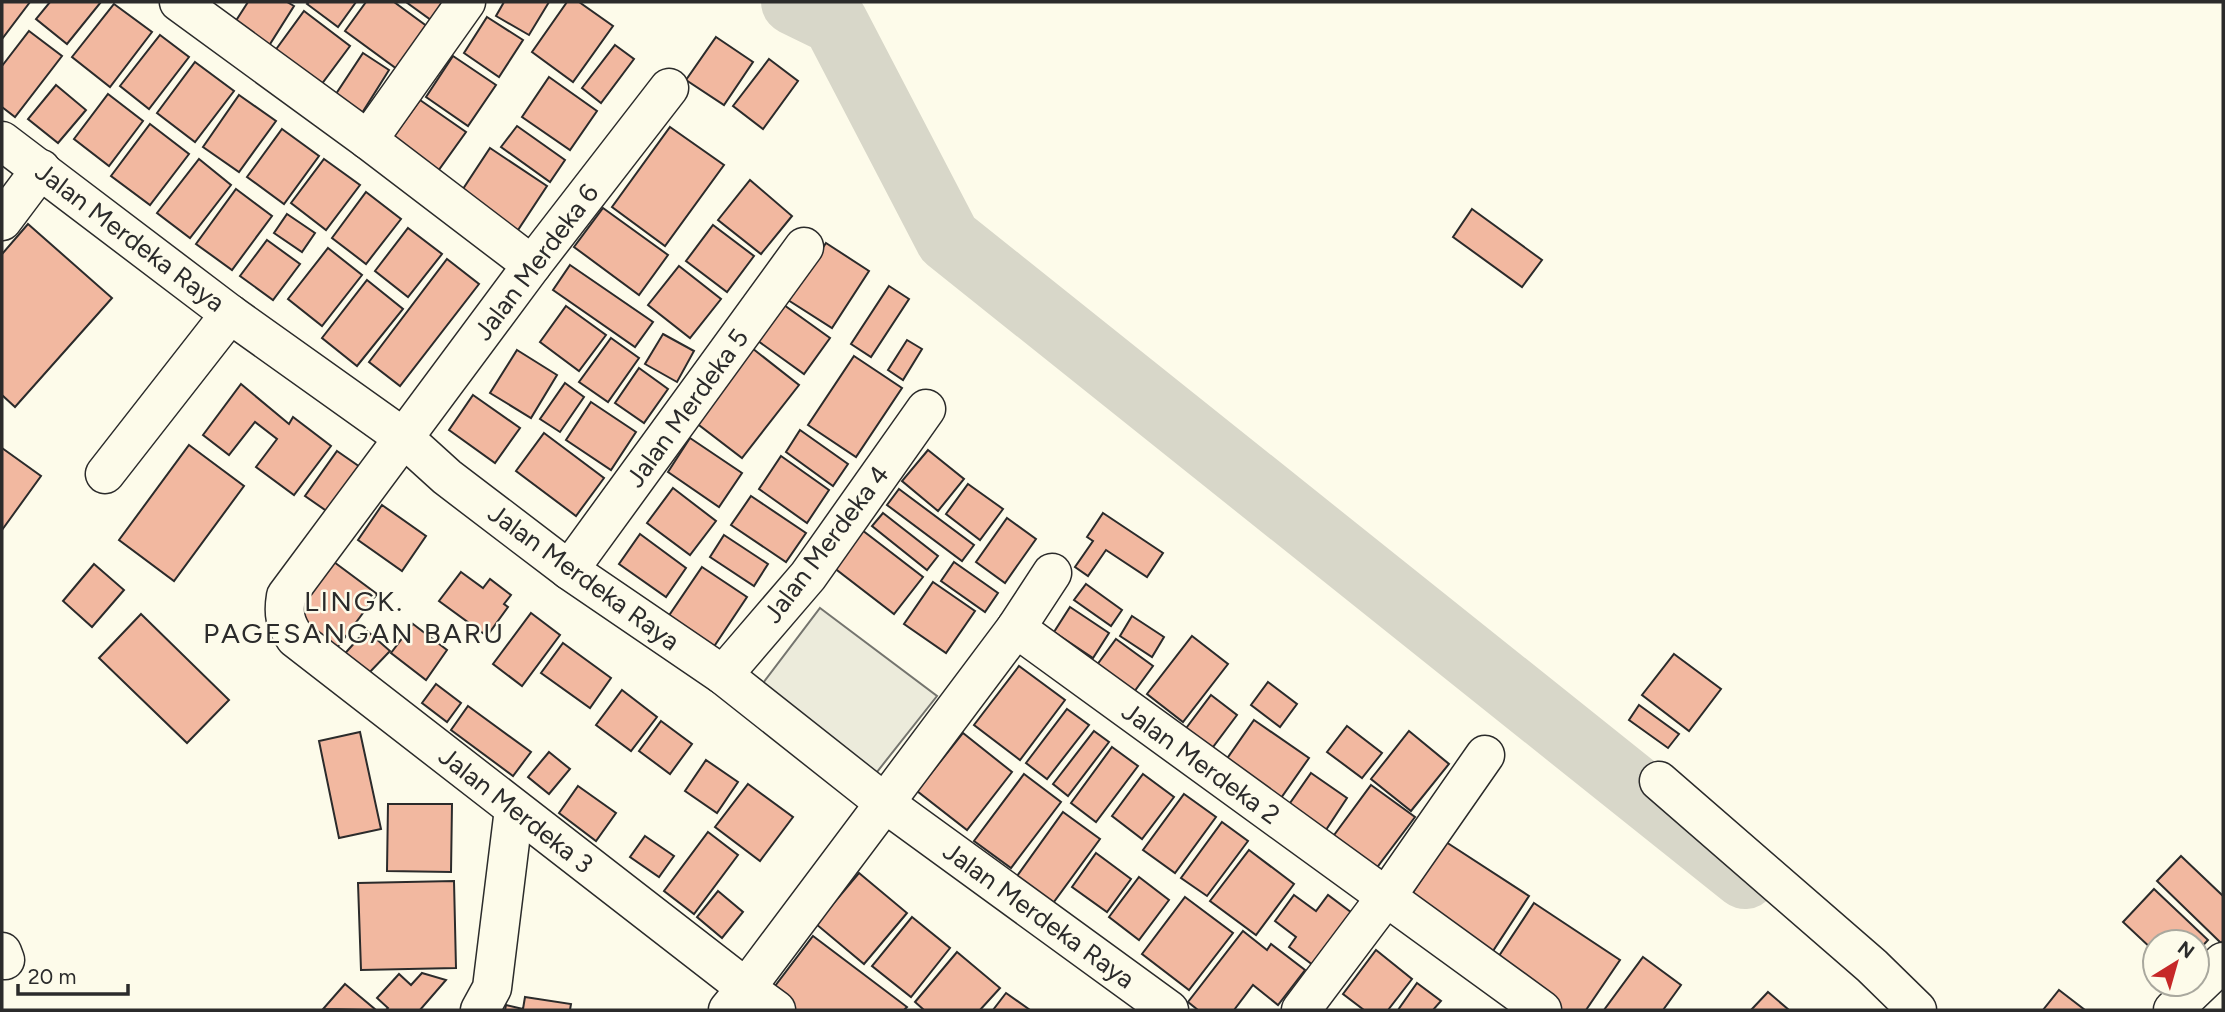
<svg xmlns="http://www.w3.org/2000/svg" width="2225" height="1012" viewBox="0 0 2225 1012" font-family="Figtree,sans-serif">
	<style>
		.green { fill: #ecebdb; stroke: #74746e; stroke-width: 2 }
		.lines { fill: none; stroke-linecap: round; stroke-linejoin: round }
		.river { stroke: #d8d7c9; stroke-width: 66 }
		.building { fill: #f2b8a0; stroke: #2b2b2b; stroke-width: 2 }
		.minor-casing { stroke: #2b2b2b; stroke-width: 41 }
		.minor { stroke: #fdfbea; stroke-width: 38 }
		.labels { text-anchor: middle; stroke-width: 5; stroke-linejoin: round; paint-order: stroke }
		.street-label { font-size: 26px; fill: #2b2b2b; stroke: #fdfbea }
		.neighbourhood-label { font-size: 28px; letter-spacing: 2px; fill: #2b2b2b; stroke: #fdfbea }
	</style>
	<rect width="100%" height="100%" fill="#fdfbea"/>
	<polygon class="green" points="820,608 937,696 873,777 757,691"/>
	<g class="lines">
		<polyline class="river" points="794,2 835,22 948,239 1745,876"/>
	</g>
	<g class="building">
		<polygon points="2,2 30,2 2,39"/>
		<polygon points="50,2 101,2 67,44 36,19"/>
		<polygon points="248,2 287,2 294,6 265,52 230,30"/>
		<polygon points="309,2 356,2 338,27 307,4"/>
		<polygon points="366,2 394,2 428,27 397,69 345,31"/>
		<polygon points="406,2 444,2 431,20"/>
		<polygon points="504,2 549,2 529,35 496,16"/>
		<polygon points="567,2 579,2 613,26 573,82 532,52"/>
		<polygon points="114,4 152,32 110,87 72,57"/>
		<polygon points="304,11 350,46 315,93 269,59"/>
		<polygon points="487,17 523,40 499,77 464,53"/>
		<polygon points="29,31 62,56 15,117 2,107 2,66"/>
		<polygon points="160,35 189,57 149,109 120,86"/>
		<polygon points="716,37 753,62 724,105 686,80"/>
		<polygon points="615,45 634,59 601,103 582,88"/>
		<polygon points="363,53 389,70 357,121 330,103"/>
		<polygon points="453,56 496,85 468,126 426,97"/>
		<polygon points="769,59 798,81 763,129 733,106"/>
		<polygon points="195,62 234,91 195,142 157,113"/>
		<polygon points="549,77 597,111 570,150 522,117"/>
		<polygon points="56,85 86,110 58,143 28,119"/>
		<polygon points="108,94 143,121 109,166 74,139"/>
		<polygon points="239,95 276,121 239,172 203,147"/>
		<polygon points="420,100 466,132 433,178 387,146"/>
		<polygon points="150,124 189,154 150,205 111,176"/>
		<polygon points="517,126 565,160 550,182 501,147"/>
		<polygon points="670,127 724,165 665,246 612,207"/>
		<polygon points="282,129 319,156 284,204 247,177"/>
		<polygon points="490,148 547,186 516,233 459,195"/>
		<polygon points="199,159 231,185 190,238 157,213"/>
		<polygon points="324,159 360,185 326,230 291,203"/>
		<polygon points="750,180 792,216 761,254 718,220"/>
		<polygon points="236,189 272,216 232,270 196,244"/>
		<polygon points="366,192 401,219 366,264 332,238"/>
		<polygon points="603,208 668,255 639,295 574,247"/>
		<polygon points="1472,209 1542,260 1522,287 1453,237"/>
		<polygon points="287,214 315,233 302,252 274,233"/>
		<polygon points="28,224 112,298 15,407 2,395 2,254"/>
		<polygon points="713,225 754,256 727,292 686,261"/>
		<polygon points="408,228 442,254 408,297 375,271"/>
		<polygon points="267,240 300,264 273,300 240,276"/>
		<polygon points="826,243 869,271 832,328 788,300"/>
		<polygon points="328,248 362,275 322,326 288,299"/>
		<polygon points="447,259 479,284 400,386 369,362"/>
		<polygon points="570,265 653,322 635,347 553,290"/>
		<polygon points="679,266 721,299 690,338 648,305"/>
		<polygon points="367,280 403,309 357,366 322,338"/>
		<polygon points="889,286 909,299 871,357 851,344"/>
		<polygon points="784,305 830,338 804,374 758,341"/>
		<polygon points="566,306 606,335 579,371 540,342"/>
		<polygon points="663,334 694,351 677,382 645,364"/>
		<polygon points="611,338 639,358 608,402 579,382"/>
		<polygon points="907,340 922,349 903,380 888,370"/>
		<polygon points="752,348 799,385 742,458 695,422"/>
		<polygon points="517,350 557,375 531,418 490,393"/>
		<polygon points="854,356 902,388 856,457 808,425"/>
		<polygon points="639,368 668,389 644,423 615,403"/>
		<polygon points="565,383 584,397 560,432 540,419"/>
		<polygon points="241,384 289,424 293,417 331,446 294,495 256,467 277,439 255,422 229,455 203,435"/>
		<polygon points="473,395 520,428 495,463 449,430"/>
		<polygon points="591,402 636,432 611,470 566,440"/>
		<polygon points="800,430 848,464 833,486 786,452"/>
		<polygon points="544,433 604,478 576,516 516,471"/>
		<polygon points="690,438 742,473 719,507 668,472"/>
		<polygon points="189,445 244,486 174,581 119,540"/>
		<polygon points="2,448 41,476 2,530"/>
		<polygon points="928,450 964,479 938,511 902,481"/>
		<polygon points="337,451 360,467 328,512 305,496"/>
		<polygon points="781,456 829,490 807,523 759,489"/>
		<polygon points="968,484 1003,509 980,540 946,514"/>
		<polygon points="673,488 716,521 690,555 647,523"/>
		<polygon points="899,489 974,545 962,561 887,505"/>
		<polygon points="751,496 806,533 786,562 731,525"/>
		<polygon points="382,505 426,536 402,571 358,540"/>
		<polygon points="883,513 938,556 927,570 872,526"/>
		<polygon points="1103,513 1163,553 1147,577 1106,550 1088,576 1075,567 1093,541 1087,537"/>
		<polygon points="1007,518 1036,539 1005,583 976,562"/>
		<polygon points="862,530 923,577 894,614 833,567"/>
		<polygon points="640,534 686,568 666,597 619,564"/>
		<polygon points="724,535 768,564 754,586 710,557"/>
		<polygon points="334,562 377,594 337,648 294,616"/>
		<polygon points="954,562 998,593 985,612 941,581"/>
		<polygon points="94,564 124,590 92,627 63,601"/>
		<polygon points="702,567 747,597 713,648 668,617"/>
		<polygon points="461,572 483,588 490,579 511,595 504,604 508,607 487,636 439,601"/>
		<polygon points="933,582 975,611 946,653 904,624"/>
		<polygon points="1086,584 1122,610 1111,626 1074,600"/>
		<polygon points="1070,607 1109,633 1093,658 1054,632"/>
		<polygon points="531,613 560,635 522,686 493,664"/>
		<polygon points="141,614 229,700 187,743 99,658"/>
		<polygon points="1132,616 1164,637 1152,657 1120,636"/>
		<polygon points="413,624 447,650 426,680 391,653"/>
		<polygon points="366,630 390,651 368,674 340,659"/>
		<polygon points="1192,636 1228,664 1183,722 1147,694"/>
		<polygon points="1116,639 1153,666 1131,696 1094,669"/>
		<polygon points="563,643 611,678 590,708 541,673"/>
		<polygon points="1674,654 1721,689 1689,731 1642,695"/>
		<polygon points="1019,666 1065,700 1020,760 974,725"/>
		<polygon points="1268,682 1297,704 1280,727 1251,705"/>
		<polygon points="436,684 461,703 447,722 422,703"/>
		<polygon points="622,690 657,717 631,751 596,725"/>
		<polygon points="1211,695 1237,715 1210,751 1184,731"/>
		<polygon points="1639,705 1679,734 1668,748 1629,720"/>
		<polygon points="468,706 531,752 513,776 451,730"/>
		<polygon points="1067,709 1089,725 1047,779 1026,763"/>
		<polygon points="1254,720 1309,758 1274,808 1219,770"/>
		<polygon points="661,721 692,744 670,774 639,751"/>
		<polygon points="1347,726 1382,753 1362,778 1327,752"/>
		<polygon points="1094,731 1109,742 1068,796 1053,784"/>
		<polygon points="1409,731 1449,764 1411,811 1371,779"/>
		<polygon points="360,732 381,829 339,838 319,741"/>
		<polygon points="963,733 1012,772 967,830 917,791"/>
		<polygon points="1112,747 1138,766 1096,822 1071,803"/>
		<polygon points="549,752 570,769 549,794 528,777"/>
		<polygon points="706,760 738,782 717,813 685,791"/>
		<polygon points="1311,773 1347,798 1318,842 1281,816"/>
		<polygon points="1024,774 1061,802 1011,868 974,841"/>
		<polygon points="1143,774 1174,797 1142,839 1112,816"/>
		<polygon points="748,784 793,817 760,861 715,827"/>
		<polygon points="1371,785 1415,817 1369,878 1326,846"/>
		<polygon points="578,786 616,813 596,841 559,813"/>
		<polygon points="1184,794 1216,817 1175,873 1143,850"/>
		<polygon points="388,804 452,804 451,872 387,871"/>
		<polygon points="1063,812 1100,839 1048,910 1012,883"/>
		<polygon points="1222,822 1248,841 1207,896 1181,878"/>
		<polygon points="708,832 738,855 694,914 664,891"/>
		<polygon points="645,836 674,856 659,877 630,857"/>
		<polygon points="1446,842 1529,896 1489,957 1406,903"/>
		<polygon points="1249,850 1294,884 1256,935 1210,901"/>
		<polygon points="1096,853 1131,879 1107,912 1072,887"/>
		<polygon points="2181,856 2223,896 2223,941 2221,943 2157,881"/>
		<polygon points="859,873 907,913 864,964 816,924"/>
		<polygon points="1139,877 1169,900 1139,940 1109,917"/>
		<polygon points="454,881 456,968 361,970 358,883"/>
		<polygon points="2154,889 2208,940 2197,952 2197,942 2155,942 2155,952 2123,922"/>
		<polygon points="718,891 743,912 722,938 697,917"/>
		<polygon points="1294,895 1316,911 1328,895 1352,913 1313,965 1289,947 1296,937 1275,921"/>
		<polygon points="1185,897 1233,933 1189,990 1142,954"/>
		<polygon points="1534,903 1620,960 1586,1010 1554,1010 1491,968"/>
		<polygon points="912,917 950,948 911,997 872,966"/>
		<polygon points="1243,931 1267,950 1271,944 1305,970 1278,1005 1253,985 1234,1010 1198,1010 1188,1002"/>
		<polygon points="813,936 907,1007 904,1010 791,1010 769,994"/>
		<polygon points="1376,950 1412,979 1388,1010 1364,1010 1343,994"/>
		<polygon points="957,952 1000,988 980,1010 924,1010 915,1002"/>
		<polygon points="1643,957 1681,985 1663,1010 1604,1010"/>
		<polygon points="422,973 446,980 420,1010 386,1010 388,1008 377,998 399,974 411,985"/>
		<polygon points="1417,983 1441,1001 1433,1010 1398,1010"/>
		<polygon points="345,984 376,1010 323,1009"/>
		<polygon points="2059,990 2085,1010 2043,1010"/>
		<polygon points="1768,992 1789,1010 1751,1010"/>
		<polygon points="1006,993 1030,1010 993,1010"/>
		<polygon points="525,997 571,1004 570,1010 505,1010 506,1005 523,1009"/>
	</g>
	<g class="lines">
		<defs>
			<g id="minor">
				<polyline points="179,2 368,140"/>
				<polyline points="466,2 368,140 532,265"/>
				<path d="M 669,88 L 532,265 L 286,596 C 283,614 285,623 295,638 L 746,988 L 1016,628 L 1052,573"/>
				<polyline points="2,141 230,314 404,438 447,477 569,570 723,675 886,804 1169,1010"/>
				<polyline points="2,221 41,169"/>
				<polyline points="105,474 230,314"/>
				<polyline points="569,570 804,247"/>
				<polyline points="1016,628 1542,1010"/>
				<polyline points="723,675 808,576 926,409"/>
				<polyline points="1659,781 1872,966 1917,1010"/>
				<polyline points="2,952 5,960"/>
				<polyline points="480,1010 492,988 514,809"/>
				<polyline points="728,1010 746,988 776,1010"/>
				<polyline points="1301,1010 1386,897 1485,755"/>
				<polyline points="2173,1010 2223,962"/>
			</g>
		</defs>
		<use href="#minor" class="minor-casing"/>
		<use href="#minor" class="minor"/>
	</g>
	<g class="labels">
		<g class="street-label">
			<text transform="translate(130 237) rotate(37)" y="9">Jalan Merdeka Raya</text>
			<text transform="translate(536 262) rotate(-53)" y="9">Jalan Merdeka 6</text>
			<text transform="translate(687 408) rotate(-54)" y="9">Jalan Merdeka 5</text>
			<text transform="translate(826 544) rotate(-53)" y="9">Jalan Merdeka 4</text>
			<text transform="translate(584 577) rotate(36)" y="9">Jalan Merdeka Raya</text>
			<text transform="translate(1201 763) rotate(36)" y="9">Jalan Merdeka 2</text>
			<text transform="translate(516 810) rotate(38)" y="9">Jalan Merdeka 3</text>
			<text transform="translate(1039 915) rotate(36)" y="9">Jalan Merdeka Raya</text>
		</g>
		<g class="neighbourhood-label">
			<text x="354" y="611">LINGK.<tspan x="354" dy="32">PAGESANGAN BARU</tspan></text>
		</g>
	</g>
	<rect width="2225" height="1012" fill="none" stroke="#2b2b2b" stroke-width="7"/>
	<g transform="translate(2176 963) rotate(37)"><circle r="33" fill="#fdfbea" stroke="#a9a89e" stroke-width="2"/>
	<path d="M0-5L12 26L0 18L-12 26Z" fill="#c62828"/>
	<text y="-10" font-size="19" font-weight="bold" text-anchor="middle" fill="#2b2b2b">N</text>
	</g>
	<path d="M18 984v10h110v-10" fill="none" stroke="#2b2b2b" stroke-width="3.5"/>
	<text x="28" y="984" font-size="21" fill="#2b2b2b" stroke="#fdfbea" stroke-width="5" paint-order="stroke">20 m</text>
</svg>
